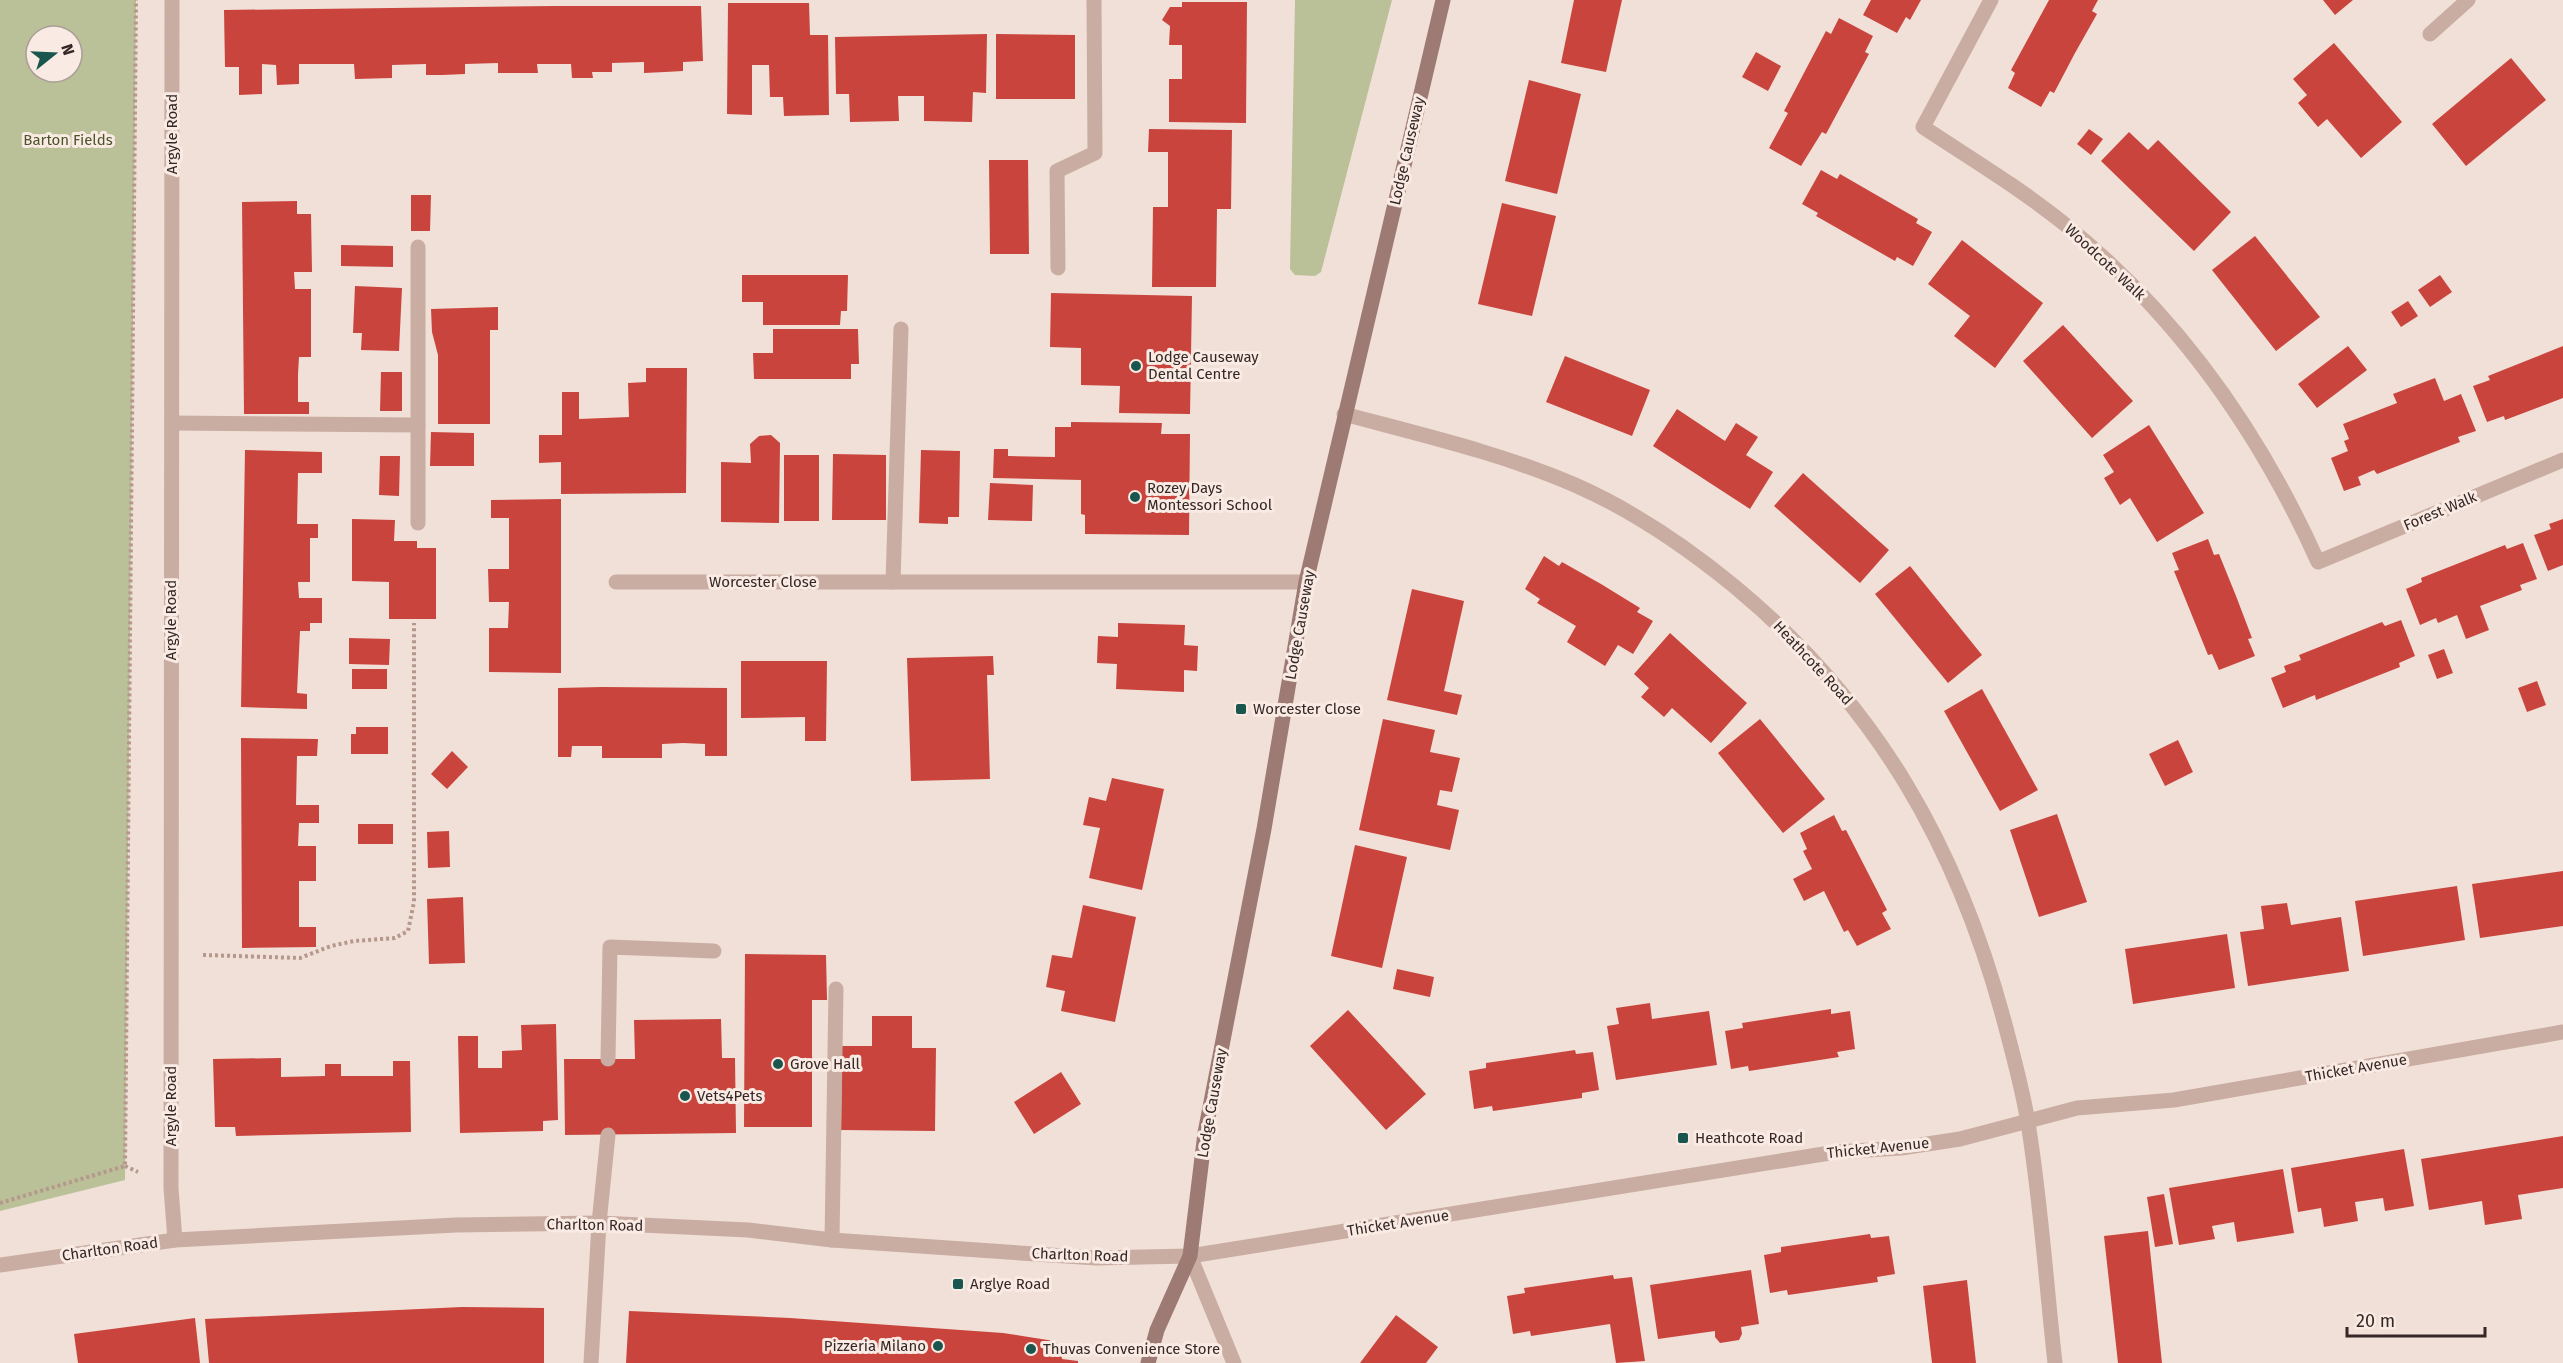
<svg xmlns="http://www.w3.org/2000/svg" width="2563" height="1363" viewBox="0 0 2563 1363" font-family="'Fira Sans',sans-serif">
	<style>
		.green { fill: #bac097; fill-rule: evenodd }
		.building { fill: #c9443d }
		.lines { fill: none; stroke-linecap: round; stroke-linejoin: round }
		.path { stroke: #b5978d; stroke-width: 4; stroke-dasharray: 3 3; stroke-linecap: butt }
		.service { stroke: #c9ada3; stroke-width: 15 }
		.minor { stroke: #c9ada3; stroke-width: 15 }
		.tertiary { stroke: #c9ada3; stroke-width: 15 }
		.secondary { stroke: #9d7b74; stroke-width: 15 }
		.poi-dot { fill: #1a564e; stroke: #f9ebe3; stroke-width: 2 }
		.labels { text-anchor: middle; stroke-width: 6; stroke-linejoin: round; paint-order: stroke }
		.street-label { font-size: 15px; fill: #342725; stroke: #f9ebe3 }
		.park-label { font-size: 15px; fill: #4b5329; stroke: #f9ebe3 }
		.poi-label { font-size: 15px; fill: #342725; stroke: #f9ebe3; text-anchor: start }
	</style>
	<rect width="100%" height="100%" fill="#f1e0d7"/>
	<g class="green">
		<path d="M 0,0 L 136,0 L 125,1180 L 0,1211 ZM 36,36 L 72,36 L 72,72 L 36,72 Z"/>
		<polygon points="1295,0 1392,0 1321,272 1315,276 1295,275 1290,269"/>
	</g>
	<g class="building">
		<polygon points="1574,0 1622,0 1606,72 1561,63"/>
		<polygon points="1871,0 1921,0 1910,20 1906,17 1897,33 1863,15"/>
		<polygon points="2049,0 2098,0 2092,11 2097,14 2075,53 2054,93 2050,91 2041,107 2008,88 2015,73 2011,70"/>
		<polygon points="2323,0 2353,0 2335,15"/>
		<polygon points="1182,2 1247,2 1246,123 1169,122 1169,79 1182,79 1182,45 1169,45 1170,26 1162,20 1170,7 1182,7"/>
		<polygon points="728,3 809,3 810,35 828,35 829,115 784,116 783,97 770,97 769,65 752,65 752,115 727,114"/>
		<polygon points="555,6 701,6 703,61 683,62 683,71 665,72 644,73 644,62 612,63 612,72 592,72 593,78 572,78 571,64 537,64 538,73 498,73 498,63 465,64 465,74 442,75 426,75 426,64 392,65 392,78 355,79 354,64 299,64 299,84 277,85 276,65 262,64 262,94 239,95 239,67 225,67 224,10"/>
		<polygon points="1839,18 1873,36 1865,52 1869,54 1826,134 1822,132 1801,166 1769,148 1788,113 1784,111 1826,31 1831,34"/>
		<polygon points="987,34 986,93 973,92 972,122 924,121 924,96 898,96 899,121 850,122 849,94 836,94 835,37"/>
		<polygon points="996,34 1075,35 1075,99 996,99"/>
		<polygon points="2334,43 2402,122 2361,158 2327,119 2318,127 2298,103 2307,95 2293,79"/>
		<polygon points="1756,52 1781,66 1768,91 1742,77"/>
		<polygon points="2511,58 2546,100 2466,166 2432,124"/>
		<polygon points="1529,80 1581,94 1557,194 1505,181"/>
		<polygon points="1149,129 1232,130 1231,209 1217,209 1216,287 1152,287 1153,207 1168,207 1168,152 1148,152"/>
		<polygon points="2089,129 2103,139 2091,155 2077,144"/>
		<polygon points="2129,132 2148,150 2158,140 2231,212 2194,251 2101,161"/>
		<polygon points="989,160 1028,160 1029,254 990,254"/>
		<polygon points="1821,170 1837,179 1840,174 1918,219 1916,223 1932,232 1913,266 1897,257 1895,261 1816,216 1818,213 1802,204"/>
		<polygon points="411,195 431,195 430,231 411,231"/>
		<polygon points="297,201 297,214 311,214 312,272 294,272 295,289 311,289 311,357 299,357 298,374 298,402 309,402 309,414 244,414 242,202"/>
		<polygon points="1502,203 1556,216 1532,316 1478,304"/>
		<polygon points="2255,236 2320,317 2276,351 2212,270"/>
		<polygon points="1962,240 2043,303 1995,368 1954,336 1970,316 1928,284"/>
		<polygon points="341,245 393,246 393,267 341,266"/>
		<polygon points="742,275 848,275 847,311 841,311 840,325 763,325 763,302 742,302"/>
		<polygon points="2440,275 2452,292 2430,307 2418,290"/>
		<polygon points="355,286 402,288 399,351 361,350 362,333 353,333"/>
		<polygon points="1051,293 1192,296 1190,414 1119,413 1120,386 1081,385 1081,348 1050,347"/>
		<polygon points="2408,301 2418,316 2401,327 2391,312"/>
		<polygon points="498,307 498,330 490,330 490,424 438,424 438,355 432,332 431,309"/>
		<polygon points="2063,325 2133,401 2092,438 2023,361"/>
		<polygon points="773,329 858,329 859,364 851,364 851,379 754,379 753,353 773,353"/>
		<polygon points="2348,346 2367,370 2317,408 2298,384"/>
		<polygon points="2563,346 2563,398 2505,420 2504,416 2487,422 2473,386 2490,380 2488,376"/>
		<polygon points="1565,356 1650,390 1632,436 1546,402"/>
		<polygon points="646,368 687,368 686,493 561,494 561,462 539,463 539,435 562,435 562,392 579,392 579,419 629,417 628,383 646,382"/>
		<polygon points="381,372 402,372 402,411 380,411"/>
		<polygon points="2435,378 2444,401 2461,394 2476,431 2458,437 2460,442 2418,458 2377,474 2374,470 2358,477 2361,485 2344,491 2331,458 2348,451 2344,441 2349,439 2343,424 2397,403 2393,394"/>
		<polygon points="1677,409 1725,441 1736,423 1758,437 1746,455 1773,472 1750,509 1653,446"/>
		<polygon points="1071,422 1162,423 1161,434 1190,434 1189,535 1085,534 1085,515 1081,514 1081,480 993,478 994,449 1008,449 1008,456 1055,457 1055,427 1071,427"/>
		<polygon points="2149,425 2204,513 2157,542 2130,498 2120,505 2104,478 2114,472 2103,455"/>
		<polygon points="431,432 474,433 474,466 430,466"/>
		<polygon points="771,435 780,443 779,523 721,522 721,462 751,463 750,444 759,436"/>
		<polygon points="245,450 322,452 322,473 298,473 297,524 318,524 318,538 310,538 310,582 298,582 299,598 322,598 322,623 310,623 310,631 300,631 297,693 307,694 307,709 241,707"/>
		<polygon points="921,450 960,451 959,517 948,517 948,524 919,523"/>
		<polygon points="833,454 886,455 886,520 832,520"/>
		<rect x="784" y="455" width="35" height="66"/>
		<polygon points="380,456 400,456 399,496 379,495"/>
		<polygon points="1803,473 1889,550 1860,583 1774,506"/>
		<polygon points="990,483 1033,485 1032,521 988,520"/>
		<polygon points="561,499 561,673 489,672 489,628 508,628 509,602 489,602 488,569 509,569 509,518 491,518 491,500"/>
		<polygon points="352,519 395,520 394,541 417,541 417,548 436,548 436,619 389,619 389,582 352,581"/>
		<polygon points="2563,519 2563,565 2548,571 2534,535 2551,529 2549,524"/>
		<polygon points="2208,539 2214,555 2219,554 2236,596 2252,638 2248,639 2255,656 2219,670 2212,654 2208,655 2174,571 2179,570 2172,553"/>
		<polygon points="2523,543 2537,579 2520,585 2522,590 2480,606 2489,630 2466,639 2457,615 2438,623 2436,618 2420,625 2406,589 2422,582 2421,578 2505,545 2507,549"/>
		<polygon points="1544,556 1559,566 1562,562 1601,584 1640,608 1637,612 1653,621 1633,654 1618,645 1605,666 1567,642 1576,626 1537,603 1540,599 1525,589"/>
		<polygon points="1910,566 1982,655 1948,683 1875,594"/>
		<polygon points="1412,589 1464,601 1444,691 1462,695 1457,715 1387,700"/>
		<polygon points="2401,620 2415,656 2399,663 2400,667 2316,700 2315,695 2283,708 2271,678 2286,672 2284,666 2301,660 2299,655 2382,622 2385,626"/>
		<polygon points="1118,623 1185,625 1184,645 1198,646 1197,671 1184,670 1184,692 1116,689 1117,664 1097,663 1098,636 1118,637"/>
		<polygon points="1670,633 1747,703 1711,743 1672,708 1664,717 1641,697 1649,688 1634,674"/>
		<polygon points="349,638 390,639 389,665 349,664"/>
		<polygon points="2444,649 2453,673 2437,679 2428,655"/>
		<polygon points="993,656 994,675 987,675 990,779 911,781 907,658"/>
		<polygon points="741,661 827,661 826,741 805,741 805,717 741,718"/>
		<rect x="352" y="669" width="35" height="20"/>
		<polygon points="2537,681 2546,705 2527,712 2518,688"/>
		<polygon points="602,687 727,688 727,756 705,756 705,744 683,743 662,744 662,758 602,758 602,746 572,746 571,757 558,757 558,688"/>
		<polygon points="1982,689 2038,790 2000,811 1944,711"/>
		<polygon points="1383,719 1435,730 1430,752 1460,758 1452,792 1440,790 1437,805 1459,810 1450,850 1359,830"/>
		<polygon points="1760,719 1825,799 1783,833 1718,753"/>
		<polygon points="356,727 388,727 388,754 351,754 351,734 356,734"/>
		<polygon points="241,738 318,739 317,756 297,756 296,805 319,805 319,823 299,823 298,846 316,846 316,881 299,881 299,927 316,927 316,947 242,948"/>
		<polygon points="2178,740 2193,772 2165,786 2149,754"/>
		<polygon points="452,751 468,767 447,789 431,774"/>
		<polygon points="1112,778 1164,789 1142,890 1089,878 1100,828 1083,825 1089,797 1106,801"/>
		<polygon points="2057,814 2087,902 2039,917 2010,830"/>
		<polygon points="1834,815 1842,831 1846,830 1887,910 1882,913 1891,929 1857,946 1848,930 1844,932 1824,891 1804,901 1793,879 1812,869 1803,851 1807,849 1800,833"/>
		<rect x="358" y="824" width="35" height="20"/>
		<polygon points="449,831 450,867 428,868 427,832"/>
		<polygon points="1355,845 1407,857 1382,968 1331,956"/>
		<polygon points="2563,871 2563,926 2480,938 2472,884"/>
		<polygon points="2457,886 2465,940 2363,956 2355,901"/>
		<polygon points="463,897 465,963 429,964 427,899"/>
		<polygon points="2287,903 2291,925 2341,917 2349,971 2248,986 2240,932 2264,929 2261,906"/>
		<polygon points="1083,905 1136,917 1115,1022 1061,1011 1065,991 1046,987 1052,955 1072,958"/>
		<polygon points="2227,934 2235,988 2133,1004 2125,949"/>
		<polygon points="745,954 826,955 827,1000 812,1000 812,1127 744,1127"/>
		<polygon points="1397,969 1434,977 1430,997 1393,989"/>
		<polygon points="1650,1003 1652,1019 1709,1011 1717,1065 1616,1080 1607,1026 1619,1024 1616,1008"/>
		<polygon points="1831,1009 1831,1014 1850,1011 1855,1049 1837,1052 1839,1057 1749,1071 1748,1066 1731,1069 1725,1031 1743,1028 1742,1023"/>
		<polygon points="1348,1010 1426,1094 1386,1130 1310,1046"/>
		<polygon points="872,1016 912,1016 912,1048 936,1048 935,1131 841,1130 842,1046 872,1046"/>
		<polygon points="721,1019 722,1058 735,1058 736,1133 565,1135 564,1059 635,1059 634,1020"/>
		<polygon points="556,1024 558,1120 543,1121 543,1131 460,1133 458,1036 478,1036 478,1068 502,1068 502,1051 522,1050 521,1025"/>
		<polygon points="1575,1050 1576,1054 1593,1052 1599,1090 1582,1093 1582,1098 1493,1111 1492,1106 1474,1109 1469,1071 1486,1068 1486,1063"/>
		<polygon points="281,1058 281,1077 325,1076 325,1064 341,1064 341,1076 393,1076 393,1061 410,1061 411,1132 236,1136 235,1127 215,1127 213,1059"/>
		<polygon points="1061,1072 1081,1104 1034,1134 1014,1102"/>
		<polygon points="2563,1136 2563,1188 2518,1195 2522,1219 2485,1225 2482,1201 2429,1210 2421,1159"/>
		<polygon points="2404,1149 2414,1206 2385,1211 2383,1198 2355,1202 2358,1221 2324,1227 2321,1208 2298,1212 2291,1168"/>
		<polygon points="2283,1169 2294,1233 2237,1242 2234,1222 2212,1226 2215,1239 2179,1245 2169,1188"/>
		<polygon points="2164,1194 2173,1244 2155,1247 2147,1197"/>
		<polygon points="2148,1231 2162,1363 2118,1363 2104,1236"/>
		<polygon points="1870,1234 1871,1238 1889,1236 1895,1274 1877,1277 1878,1282 1788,1295 1787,1290 1770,1293 1764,1255 1781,1252 1781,1247"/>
		<polygon points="1751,1270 1759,1324 1741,1327 1742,1334 1739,1340 1720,1343 1715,1337 1715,1331 1658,1339 1650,1285"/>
		<polygon points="1613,1275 1614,1279 1632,1277 1645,1361 1616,1363 1610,1324 1531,1336 1530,1331 1513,1334 1507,1296 1525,1293 1524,1288"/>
		<polygon points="1967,1280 1976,1363 1932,1363 1923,1286"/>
		<polygon points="462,1307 544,1308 544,1363 209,1363 205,1319"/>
		<polygon points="629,1311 790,1318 1003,1333 1054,1341 1060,1345 1062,1359 1078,1361 1078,1363 626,1363"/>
		<polygon points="1396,1315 1438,1347 1426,1363 1360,1363"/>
		<polygon points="195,1318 200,1363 78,1363 74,1334"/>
	</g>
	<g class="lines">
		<g class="path">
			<polyline points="203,955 300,958 331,946 354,941 395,938 408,931 414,902 414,623"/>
			<polyline points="125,1166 138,1172"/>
			<polyline points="0,1203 125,1166 136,0"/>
		</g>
		<g class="service">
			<polyline points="1058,268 1057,171 1095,153 1094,0"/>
			<polyline points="172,423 418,425"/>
			<polyline points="418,523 418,247"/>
			<polyline points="893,582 901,329"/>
			<polyline points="608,1059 610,947 714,951"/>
			<polyline points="599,1223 608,1135"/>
			<polyline points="832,1240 836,989"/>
		</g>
		<g class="minor">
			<polyline points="172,0 171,1188 175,1240"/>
			<path d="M 1991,0 L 1923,127 C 1970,158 2018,187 2062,222 C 2175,312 2259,431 2318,562 L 2563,460"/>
			<polyline points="2430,34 2468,0"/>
			<path d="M 1344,414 C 1422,435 1501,453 1575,485 C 1632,510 1685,546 1734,586 C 1878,705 1959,849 2006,1028 C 2014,1059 2023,1091 2028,1123 C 2041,1202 2046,1283 2055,1363"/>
			<polyline points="616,582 1306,582"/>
			<polyline points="591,1363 599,1223"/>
			<polyline points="1234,1363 1190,1256 1836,1152 1901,1148 1960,1139 2077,1108 2174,1100 2563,1032"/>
		</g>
		<polyline class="tertiary" points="0,1265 175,1240 456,1225 599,1223 748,1230 832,1240 1050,1255 1096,1258 1190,1256"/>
		<polyline class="secondary" points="1148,1363 1157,1330 1190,1256 1205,1133 1264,829 1306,582 1443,0"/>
	</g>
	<g class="poi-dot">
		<circle cx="1136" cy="366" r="6"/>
		<circle cx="1135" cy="497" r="6"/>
		<rect x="1235" y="703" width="12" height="12" rx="3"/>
		<circle cx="778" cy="1064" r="6"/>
		<circle cx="685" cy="1096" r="6"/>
		<rect x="1677" y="1132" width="12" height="12" rx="3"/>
		<rect x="952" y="1278" width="12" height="12" rx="3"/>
		<circle cx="938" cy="1346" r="6"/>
		<circle cx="1031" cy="1349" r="6"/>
	</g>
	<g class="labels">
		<g class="street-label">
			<text transform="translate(172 134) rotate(-90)" y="5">Argyle Road</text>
			<text transform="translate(1407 151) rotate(-77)" y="5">Lodge Causeway</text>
			<text transform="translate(2105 262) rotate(43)" y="5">Woodcote Walk</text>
			<text transform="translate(2440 511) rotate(-23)" y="5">Forest Walk</text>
			<text x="763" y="587">Worcester Close</text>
			<text transform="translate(171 620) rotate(-90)" y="5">Argyle Road</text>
			<text transform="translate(1300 625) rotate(-80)" y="5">Lodge Causeway</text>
			<text transform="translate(1813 663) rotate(47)" y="5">Heathcote Road</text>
			<text transform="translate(2356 1068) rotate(-10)" y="5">Thicket Avenue</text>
			<text transform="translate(1212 1103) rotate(-80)" y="5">Lodge Causeway</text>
			<text transform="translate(171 1106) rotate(-90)" y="5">Argyle Road</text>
			<text transform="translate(1878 1148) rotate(-6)" y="5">Thicket Avenue</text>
			<text transform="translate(1398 1223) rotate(-9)" y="5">Thicket Avenue</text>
			<text transform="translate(595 1225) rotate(1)" y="5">Charlton Road</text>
			<text transform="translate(110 1249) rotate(-8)" y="5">Charlton Road</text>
			<text transform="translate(1080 1255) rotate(2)" y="5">Charlton Road</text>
		</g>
		<g class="park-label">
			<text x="68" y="145">Barton Fields</text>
		</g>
		<g class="poi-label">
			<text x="1148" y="362">Lodge Causeway<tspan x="1148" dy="17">Dental Centre</tspan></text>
			<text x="1147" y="493">Rozey Days<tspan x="1147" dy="17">Montessori School</tspan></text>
			<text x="1253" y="714">Worcester Close</text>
			<text x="790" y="1069">Grove Hall</text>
			<text x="697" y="1101">Vets4Pets</text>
			<text x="1695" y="1143">Heathcote Road</text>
			<text x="970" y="1289">Arglye Road</text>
			<text x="926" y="1351" text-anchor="end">Pizzeria Milano</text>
			<text x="1043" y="1354">Thuvas Convenience Store</text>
		</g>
	</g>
	<g transform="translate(54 54) rotate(72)"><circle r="28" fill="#f9ebe3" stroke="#aa9d97" stroke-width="1.5"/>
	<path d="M0-4.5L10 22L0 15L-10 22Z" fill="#1a564e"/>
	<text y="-9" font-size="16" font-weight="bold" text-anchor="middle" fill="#342725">N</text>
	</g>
	<path d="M2347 1327v9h138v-9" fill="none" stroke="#342725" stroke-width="3"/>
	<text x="2356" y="1327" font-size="18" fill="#342725" stroke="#f9ebe3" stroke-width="4.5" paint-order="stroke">20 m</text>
</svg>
